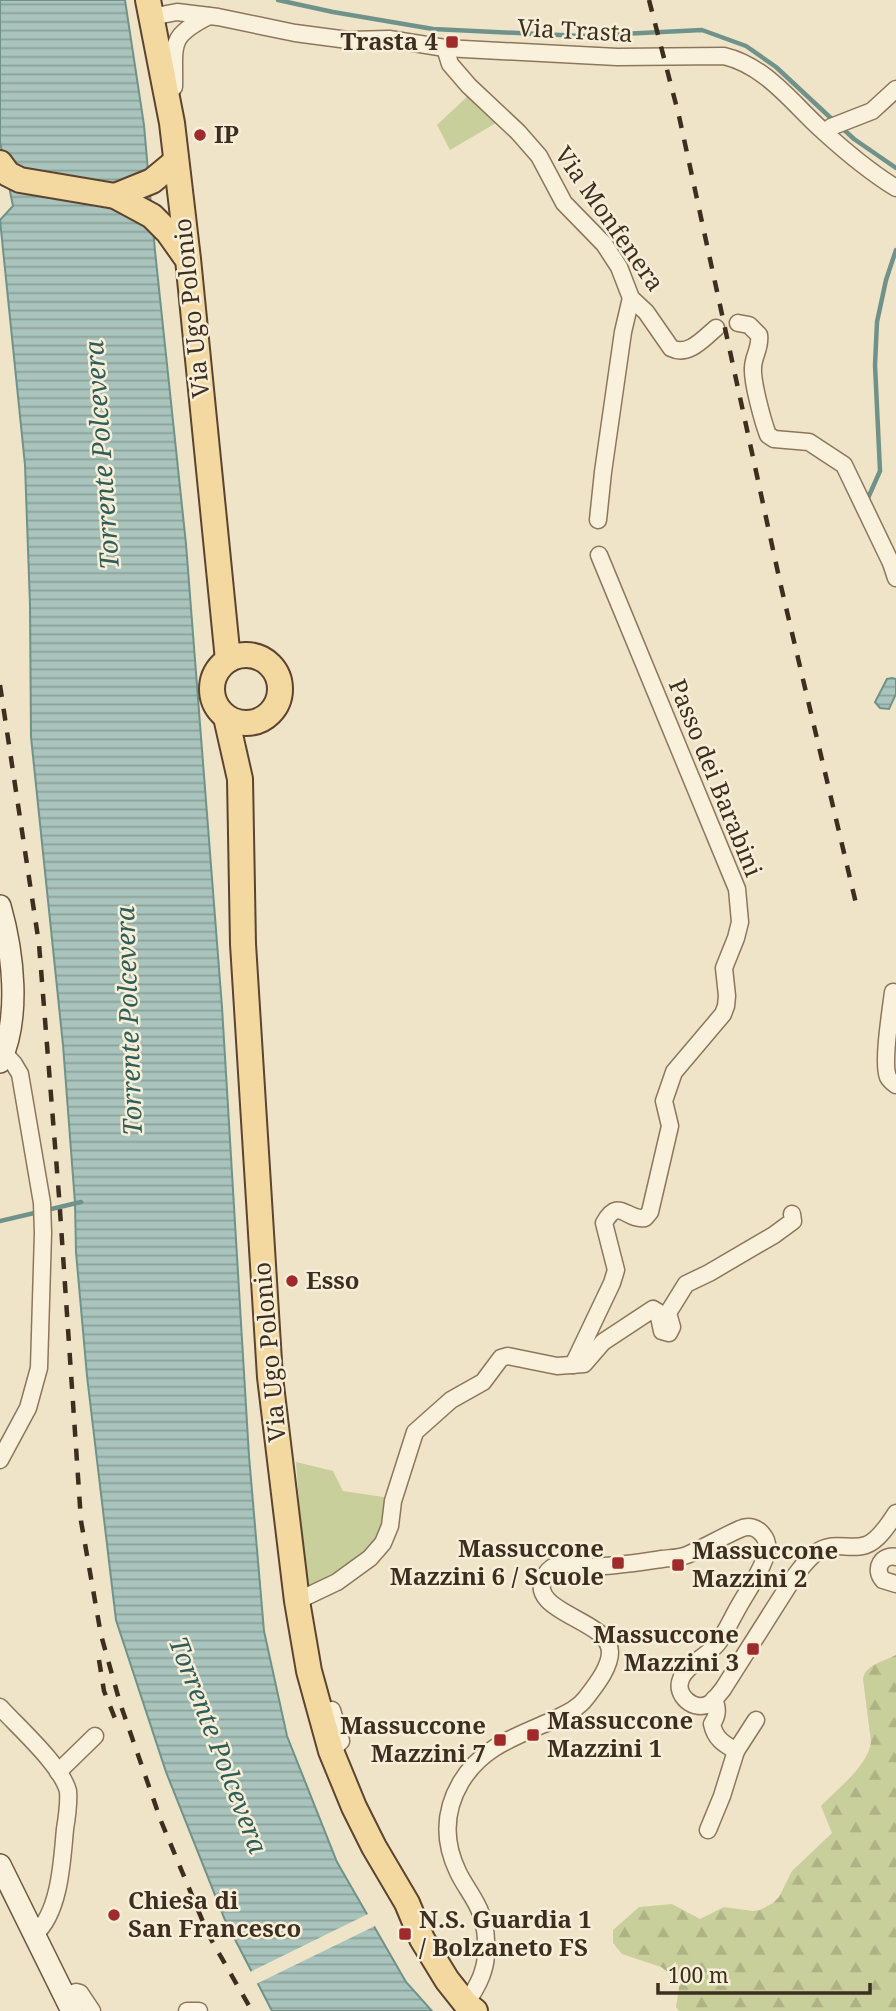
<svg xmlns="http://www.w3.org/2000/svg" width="896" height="2011" viewBox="0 0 896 2011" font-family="'Noto Serif',serif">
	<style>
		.green { fill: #c9cf9b }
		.forest { fill: url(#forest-firs) }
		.water { fill: url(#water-rules); stroke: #6f938a; stroke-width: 2 }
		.pier { fill: #f0e4c8 }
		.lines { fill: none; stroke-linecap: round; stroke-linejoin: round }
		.stream { stroke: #6f938a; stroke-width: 4.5 }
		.street-casing { stroke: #8d765c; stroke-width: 19 }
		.secondary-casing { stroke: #6f573f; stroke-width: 24 }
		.primary-casing { stroke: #5b4430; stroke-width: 28 }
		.street { stroke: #faf1dc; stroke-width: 16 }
		.secondary { stroke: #faf1dc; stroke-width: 21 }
		.primary { stroke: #f3d9a0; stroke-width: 24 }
		.rail { stroke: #3d2e20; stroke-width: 4.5; stroke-dasharray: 12 12; stroke-linecap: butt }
		.poi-dot { fill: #9e2a2b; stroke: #f7eed8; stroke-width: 2.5 }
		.labels { text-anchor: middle; stroke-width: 5; stroke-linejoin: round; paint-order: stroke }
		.street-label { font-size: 24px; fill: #3d2e20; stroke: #f7eed8 }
		.poi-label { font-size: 24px; font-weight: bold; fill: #3d2e20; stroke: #f7eed8; text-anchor: start }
		.water-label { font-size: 26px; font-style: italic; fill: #2f5d5a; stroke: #f7eed8 }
	</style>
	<defs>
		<pattern id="forest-firs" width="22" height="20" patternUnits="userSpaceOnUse" patternTransform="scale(1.75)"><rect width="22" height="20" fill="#c9cf9b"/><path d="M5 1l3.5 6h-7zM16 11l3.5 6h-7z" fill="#aeb285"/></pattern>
		<pattern id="water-rules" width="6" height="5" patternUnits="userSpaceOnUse" patternTransform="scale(1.75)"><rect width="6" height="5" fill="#a9c4bc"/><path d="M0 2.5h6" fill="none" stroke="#8ba098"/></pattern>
	</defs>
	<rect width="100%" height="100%" fill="#f0e4c8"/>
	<g class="green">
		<polygon points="470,94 501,120 450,150 437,125"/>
		<polygon points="296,1462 333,1471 343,1491 390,1498 387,1527 360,1562 309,1588 305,1586"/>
	</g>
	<path class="forest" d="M 896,1655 L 896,2011 L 679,2011 L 676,2007 L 680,1981 L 661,1967 L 622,1954 L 613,1943 L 613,1930 L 639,1907 L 672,1904 L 700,1919 L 724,1907 L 753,1911 L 760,1910 L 773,1903 L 779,1897 L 792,1871 L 832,1833 L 821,1806 C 838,1788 868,1766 871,1742 L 863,1679 C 865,1665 884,1661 896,1655 Z"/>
	<g class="water">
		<polygon points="0,0 125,0 144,125 155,251 186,544 222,1007 249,1456 264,1631 287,1736 337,1862 406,1982 432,2011 272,2011 225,1920 166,1772 116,1620 87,1376 76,1252 75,1203 63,1045 31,737 30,605 25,465 0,220 13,206 0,142"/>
		<polygon points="892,678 896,679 896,694 889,709 880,708 875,702 887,679"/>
	</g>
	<polygon class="pier" points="370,1913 377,1925 254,1985 248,1973"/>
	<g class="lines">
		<g class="stream">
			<polyline points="278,0 333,12 433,29 581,36 702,30 746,46 776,67 834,121"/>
			<polyline points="841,127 854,139 896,168"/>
			<polyline points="868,498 880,471 875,365 877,322 886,280 896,250"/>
			<polyline points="0,1221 81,1202"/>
		</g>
		<defs>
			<g id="street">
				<path d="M 151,17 L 177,12 L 218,17 L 295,33 L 348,40 L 389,39 L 445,48 L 617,57 L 724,56 C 766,66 792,103 823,131 C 846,152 870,172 896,188"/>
				<path d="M 445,48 L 450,64 L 469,86 L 518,132 L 539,156 L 564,203 L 604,244 L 619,267 L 631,298 L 646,312 L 671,348 C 688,357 703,339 716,328"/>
				<path d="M 174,87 C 175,45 167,37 209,16"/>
				<polyline points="831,127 872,111 896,89"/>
				<path d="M 738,323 L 749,325 L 759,335 C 761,348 753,356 753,368 C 752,382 763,422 768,435 L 774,439 L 809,442 L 844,465 L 891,563 L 896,578"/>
				<polyline points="598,520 603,472 623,332 631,298"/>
				<path d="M 893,992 C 891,1009 882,1063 888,1077 C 890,1081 893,1083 896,1085"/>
				<path d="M 573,1365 L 612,1283 L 616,1270 L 604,1223 C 619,1196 626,1221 645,1218 L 650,1212 L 670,1126 L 664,1101 L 674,1072 L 723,1014 L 726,1006 L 727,996 L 724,968 L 736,938 L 740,922 L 737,889 L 599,555"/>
				<polyline points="0,1460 28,1408 39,1368 43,1233 42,1203 20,1074 14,1064 4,1053"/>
				<path d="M 896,1557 C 882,1554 873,1569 883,1580 L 896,1584"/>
				<polyline points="297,1601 337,1582 370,1558 383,1543 390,1526 393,1501 415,1432 451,1400 483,1382 501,1358 508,1356 557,1366 584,1364 603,1342 653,1309 658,1312 662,1331 669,1333 672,1327 668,1313 686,1284 709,1273 774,1235 793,1221 792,1214"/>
				<path d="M 714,1699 C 718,1709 718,1715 712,1724 C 715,1739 724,1744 736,1751 L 756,1720"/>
				<path d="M 0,1707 C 19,1728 61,1765 68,1791 C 69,1803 67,1817 65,1829 C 62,1861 60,1912 35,1934"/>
				<polyline points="331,1751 341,1741 332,1710"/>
				<polyline points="58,1772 95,1736"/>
				<polyline points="708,1830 722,1796 736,1751"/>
				<polyline points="65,1996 76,1992 80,1993 92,2011"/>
				<path d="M 466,2004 C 472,1994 480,1983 483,1971 C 488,1957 487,1928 481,1914 C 476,1899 465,1887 458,1872 C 443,1841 444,1811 461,1782 C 482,1747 515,1737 551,1721 C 563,1715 577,1710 586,1698 C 595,1686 610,1668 610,1652 C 610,1619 524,1613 545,1575 C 556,1558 572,1565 588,1566 C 593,1567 599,1566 604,1566 C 623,1565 642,1562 662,1559 C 670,1558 680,1558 687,1555 C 705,1547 722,1537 740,1529 C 748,1525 757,1527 763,1535 C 768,1541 768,1548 766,1555 C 761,1572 748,1590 739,1606 C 732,1618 726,1632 718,1643 C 709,1655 686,1665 681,1679 C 674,1695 694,1712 709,1704 C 714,1701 719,1694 723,1689 L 794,1577 C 801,1568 808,1558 817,1552 C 835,1540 850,1551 866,1545 C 878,1541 889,1524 896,1513"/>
				<polyline points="187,2011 199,2011"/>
			</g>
			<g id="secondary">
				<path d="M 0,906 C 13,952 21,1017 0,1062"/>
				<polyline points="0,1865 72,2011"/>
			</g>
			<g id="primary">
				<polyline points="148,0 172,123 188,259 228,660"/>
				<polyline points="0,163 8,174 20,180 115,196 152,216 168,232 185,256"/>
				<polyline points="115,196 152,181 175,162"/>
				<circle cx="246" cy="689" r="34"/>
				<polyline points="226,717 240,779 243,944 270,1377 297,1601 309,1671 331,1751 354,1807 374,1847 407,1903 422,1939 447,1980 466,2004 475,2011"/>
			</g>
		</defs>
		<use href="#street" class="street-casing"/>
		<use href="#secondary" class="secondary-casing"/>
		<use href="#primary" class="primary-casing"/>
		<use href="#street" class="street"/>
		<use href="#secondary" class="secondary"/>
		<use href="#primary" class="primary"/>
		<g class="rail">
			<polyline points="649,0 679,116 780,582 858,912"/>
			<polyline points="0,685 39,944 59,1196 81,1521 101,1635 120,1703 161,1821 208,1934 252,2011"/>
			<polyline points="99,1660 104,1691 116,1721"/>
		</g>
	</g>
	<g class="poi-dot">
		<rect x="445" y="35" width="14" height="14" rx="3.5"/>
		<circle cx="200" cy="135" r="7"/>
		<circle cx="292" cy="1281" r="7"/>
		<rect x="611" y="1556" width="14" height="14" rx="3.5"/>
		<rect x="671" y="1558" width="14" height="14" rx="3.5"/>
		<rect x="746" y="1642" width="14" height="14" rx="3.5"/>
		<rect x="526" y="1728" width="14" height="14" rx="3.5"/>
		<rect x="493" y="1733" width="14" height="14" rx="3.5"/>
		<circle cx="114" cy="1915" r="7"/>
		<rect x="398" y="1927" width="14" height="14" rx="3.5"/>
	</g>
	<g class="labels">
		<g class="street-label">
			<text transform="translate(575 31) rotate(3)" y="8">Via Trasta</text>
			<text transform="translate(609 219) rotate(55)" y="8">Via Monfenera</text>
			<text transform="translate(192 308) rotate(-96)" y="8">Via Ugo Polonio</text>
			<text transform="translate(715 778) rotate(68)" y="8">Passo dei Barabini</text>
			<text transform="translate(270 1352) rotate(-95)" y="8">Via Ugo Polonio</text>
		</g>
		<g class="poi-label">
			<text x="438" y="50" text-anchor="end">Trasta 4</text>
			<text x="214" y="143">IP</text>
			<text x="306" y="1289">Esso</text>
			<text x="604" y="1557" text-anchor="end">Massuccone<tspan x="604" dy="28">Mazzini 6 / Scuole</tspan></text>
			<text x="692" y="1559">Massuccone<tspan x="692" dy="28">Mazzini 2</tspan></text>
			<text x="739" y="1643" text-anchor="end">Massuccone<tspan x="739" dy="28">Mazzini 3</tspan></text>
			<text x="547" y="1729">Massuccone<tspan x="547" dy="28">Mazzini 1</tspan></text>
			<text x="486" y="1734" text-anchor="end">Massuccone<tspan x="486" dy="28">Mazzini 7</tspan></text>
			<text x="128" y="1909">Chiesa di<tspan x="128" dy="28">San Francesco</tspan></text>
			<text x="419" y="1928">N.S. Guardia 1<tspan x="419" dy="28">/ Bolzaneto FS</tspan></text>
		</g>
		<g class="water-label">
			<text transform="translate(102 455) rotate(-94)" y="9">Torrente Polcevera</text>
			<text transform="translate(129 1021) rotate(-92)" y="9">Torrente Polcevera</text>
			<text transform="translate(218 1745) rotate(69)" y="9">Torrente Polcevera</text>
		</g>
	</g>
	<path d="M658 1983v10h212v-10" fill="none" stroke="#3d2e20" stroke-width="3.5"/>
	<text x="668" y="1983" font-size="21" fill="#3d2e20" stroke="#f7eed8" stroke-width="5" paint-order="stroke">100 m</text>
</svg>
